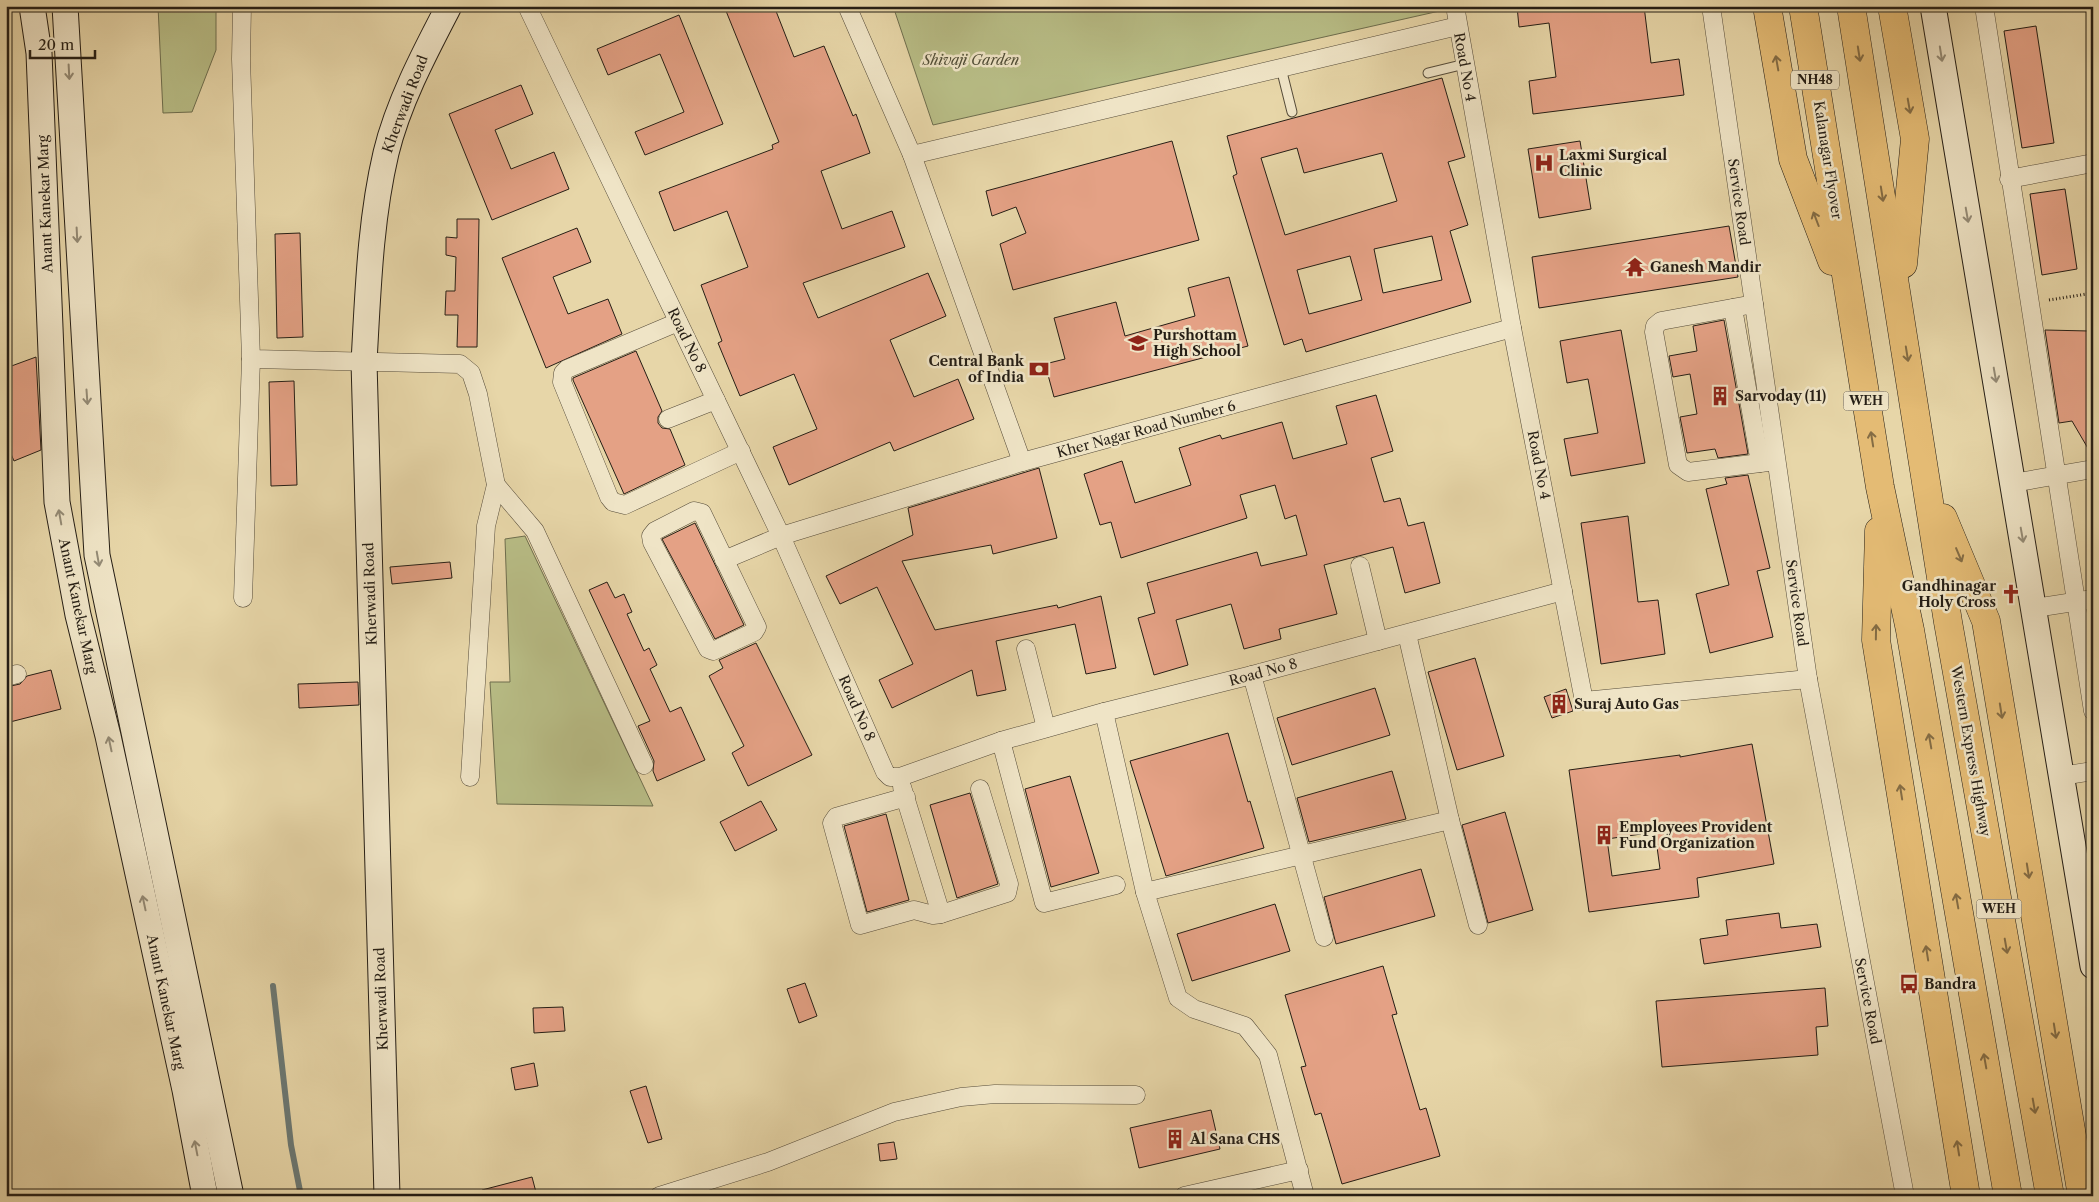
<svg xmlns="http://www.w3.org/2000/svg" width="2099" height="1202" viewBox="0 0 2099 1202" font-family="'Libre Caslon Text',serif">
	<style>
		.green { fill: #b8bd86; stroke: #6e6e4e }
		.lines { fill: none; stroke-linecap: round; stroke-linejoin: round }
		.stream { stroke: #6c7974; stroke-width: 6 }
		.building { fill: #e4a185; stroke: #251e15; fill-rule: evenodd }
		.lane-casing { stroke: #564c3a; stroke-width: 11 }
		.street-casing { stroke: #564c3a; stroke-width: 19 }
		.secondary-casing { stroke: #251e15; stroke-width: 27 }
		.highway-casing { stroke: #251e15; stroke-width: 29 }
		.path { stroke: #251e15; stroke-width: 3; stroke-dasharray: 1 2.5; stroke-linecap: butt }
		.lane { stroke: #efe4c6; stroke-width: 9 }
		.street { stroke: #efe4c6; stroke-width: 18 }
		.secondary { stroke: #efe4c6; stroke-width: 25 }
		.highway { stroke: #e4bb74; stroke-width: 28 }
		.oneway { stroke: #846c44 }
		.oneway2 { stroke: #948b76 }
		.labels { text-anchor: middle; stroke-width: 5; stroke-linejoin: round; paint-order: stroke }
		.shield { fill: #efe4c6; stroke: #62594a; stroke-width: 1 }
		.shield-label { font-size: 12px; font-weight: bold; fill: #251e15 }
		.park-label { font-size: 14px; font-style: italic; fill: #514e37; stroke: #efe4c6 }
		.street-label { font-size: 14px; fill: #251e15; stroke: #efe4c6 }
		.poi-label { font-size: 14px; font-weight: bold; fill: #251e15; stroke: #efe4c6; text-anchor: start }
	</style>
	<rect width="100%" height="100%" fill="#e7d6a8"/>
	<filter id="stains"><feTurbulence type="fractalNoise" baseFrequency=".004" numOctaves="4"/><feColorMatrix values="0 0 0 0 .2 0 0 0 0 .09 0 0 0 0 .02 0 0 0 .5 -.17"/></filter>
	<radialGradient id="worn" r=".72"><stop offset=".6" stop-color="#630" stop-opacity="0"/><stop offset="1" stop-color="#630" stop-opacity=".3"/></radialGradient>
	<g class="green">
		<polygon points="158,6 216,6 216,50 192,112 163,113"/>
		<polygon points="893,6 1443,6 1444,10 933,125"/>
		<polygon points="525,536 653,806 497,804 490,682 510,682 505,539"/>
	</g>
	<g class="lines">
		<polyline class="stream" points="273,986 291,1145 301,1196"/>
	</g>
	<g class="building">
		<polygon points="724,6 774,6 794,57 824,46 853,116 856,114 870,153 821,171 842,229 892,211 905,247 803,283 818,318 928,273 946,316 890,340 914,397 958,379 974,419 894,451 890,442 789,485 773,447 817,429 794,374 740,396 718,343 722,341 701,285 748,267 727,211 674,231 659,192 773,149 772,145 779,142"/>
		<polygon points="1517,6 1644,6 1651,63 1679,59 1684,95 1533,114 1529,81 1556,77 1549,23 1519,27"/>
		<polygon points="679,15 723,124 645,155 635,132 684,112 660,54 608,75 597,49"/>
		<polygon points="2036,26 2054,143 2022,148 2004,31"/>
		<path d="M 1442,78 L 1465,157 L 1448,162 L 1468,225 L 1450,231 L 1471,302 L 1306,352 L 1302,339 L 1284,345 L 1233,176 L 1237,174 L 1227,136 ZM 1297,148 L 1304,173 L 1382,153 L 1397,201 L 1285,235 L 1261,158 ZM 1432,236 L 1442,280 L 1383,293 L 1374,249 ZM 1350,256 L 1362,300 L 1309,314 L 1297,270 Z"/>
		<polygon points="521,85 533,114 495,130 511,169 554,152 569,189 492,220 449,114"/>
		<polygon points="1172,141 1199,240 1013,290 1000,244 1026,233 1016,207 992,216 986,191"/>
		<polygon points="1580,141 1591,209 1539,218 1528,149"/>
		<polygon points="2065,189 2077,269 2042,275 2030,194"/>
		<polygon points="457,219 479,219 477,347 457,347 458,315 445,315 446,291 455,291 456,257 446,255 446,237 457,238"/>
		<polygon points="1729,226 1738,277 1539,308 1532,257"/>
		<polygon points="577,228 591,262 553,277 568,314 608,299 622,334 546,368 502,258"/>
		<polygon points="300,233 303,337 277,338 275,234"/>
		<polygon points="1229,277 1248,346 1054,397 1045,364 1065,359 1054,318 1116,302 1125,336 1195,316 1188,288"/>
		<polygon points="1724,320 1748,454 1718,458 1715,449 1687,453 1680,417 1697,414 1690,374 1673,377 1669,356 1697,351 1693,326"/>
		<polygon points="1621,330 1645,463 1571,476 1564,439 1598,433 1588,379 1567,383 1560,341"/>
		<polygon points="2045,330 2089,331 2093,353 2093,457 2072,421 2059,423"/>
		<polygon points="636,351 662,411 658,417 658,423 662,428 670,429 685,465 624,494 573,380 573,378"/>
		<polygon points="36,357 41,450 14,461 6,442 6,368"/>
		<polygon points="294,381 297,485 271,486 269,382"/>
		<polygon points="1376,395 1393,451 1371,458 1384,502 1400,498 1408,526 1424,522 1440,583 1405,593 1393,547 1324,565 1337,614 1279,629 1281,639 1244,649 1231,604 1176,620 1188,665 1154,675 1138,618 1155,613 1147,583 1257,552 1261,566 1307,555 1296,515 1285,519 1275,485 1240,495 1247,518 1121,558 1111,522 1100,525 1084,474 1122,461 1135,503 1191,485 1179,448 1220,435 1222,439 1282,422 1293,459 1347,444 1336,406"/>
		<polygon points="1039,468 1057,538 993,554 991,545 902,561 935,630 1057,605 1058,608 1101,596 1116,668 1086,674 1075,624 996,641 1006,690 977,696 972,670 892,708 879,680 913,664 877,587 840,604 826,576 913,535 908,508"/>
		<polygon points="1748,475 1770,568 1757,571 1773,637 1710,653 1696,594 1729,585 1706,489 1727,484 1725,478"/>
		<polygon points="1628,516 1638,602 1658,600 1665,654 1601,664 1581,523"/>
		<polygon points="695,523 744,625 715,639 662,539"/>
		<polygon points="450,562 452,578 392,584 390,567"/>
		<polygon points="607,582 615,598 624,594 632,612 627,614 644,651 649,648 657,665 650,669 670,712 681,707 705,760 657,781 653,771 654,761 638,726 650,721 589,590"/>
		<polygon points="756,643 812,755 748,786 732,753 744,746 709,676 723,668 719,660"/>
		<polygon points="1475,658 1504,756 1457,770 1428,672"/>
		<polygon points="51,670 61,709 6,723 6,687 20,684 27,676"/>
		<polygon points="358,682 359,705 299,708 298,684"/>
		<polygon points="1375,688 1390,735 1292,765 1277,718"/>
		<polygon points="1566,689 1573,711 1552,718 1544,697"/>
		<polygon points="1228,733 1248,802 1250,801 1264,848 1166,876 1130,761"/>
		<path d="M 1752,744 L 1774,864 L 1697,878 L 1699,897 L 1589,912 L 1569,770 L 1680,755 L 1680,757 ZM 1655,832 L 1660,869 L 1612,876 L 1607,839 Z"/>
		<polygon points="1392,771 1406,819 1309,842 1297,798"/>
		<polygon points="1070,776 1099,873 1051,887 1025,789"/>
		<polygon points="970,793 998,884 957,898 930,805"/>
		<polygon points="761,801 777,830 735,851 720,822"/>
		<polygon points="1505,812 1533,910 1488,923 1462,825"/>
		<polygon points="886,814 909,900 867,912 844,826"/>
		<polygon points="1421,869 1435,916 1336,944 1324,897"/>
		<polygon points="1275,904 1290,951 1192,981 1177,934"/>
		<polygon points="1779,913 1781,928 1817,924 1821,947 1704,964 1700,939 1728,935 1726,920"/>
		<polygon points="1383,966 1397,1014 1392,1015 1420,1110 1426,1108 1440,1156 1342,1184 1321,1113 1315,1115 1301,1067 1306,1066 1285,995"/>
		<polygon points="805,983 817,1016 799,1023 787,989"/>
		<polygon points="1825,988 1828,1026 1816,1027 1818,1055 1662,1067 1656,1001"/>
		<polygon points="563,1007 565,1031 534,1033 533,1008"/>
		<polygon points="534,1063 538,1086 515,1090 511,1068"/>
		<polygon points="646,1086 662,1139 648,1143 630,1091"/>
		<polygon points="1211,1110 1220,1149 1139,1168 1130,1128"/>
		<polygon points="894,1142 897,1159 880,1161 878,1144"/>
		<polygon points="532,1177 537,1196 482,1196 482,1190"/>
	</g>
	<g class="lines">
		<defs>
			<g id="lane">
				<polyline points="1281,68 1292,112"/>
				<polyline points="1428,73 1465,64"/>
			</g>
			<g id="street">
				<polyline points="242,6 241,59 251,359 460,364 471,373 478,394 496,485 486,526 470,777"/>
				<polyline points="527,6 781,536 885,772 890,777 900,777 1001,741 1104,712 1252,675 1563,591"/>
				<polyline points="847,6 912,155 1022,462"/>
				<polyline points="1455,6 1512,328 1584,701 1808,679"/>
				<polyline points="1711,6 1808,679 1905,1196"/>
				<polyline points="1984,6 2093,711"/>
				<polyline points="912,155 1458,26"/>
				<polyline points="2009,179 2093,163"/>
				<polyline points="1754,304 1661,321 1655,326 1654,332 1678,465 1688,472 1776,461"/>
				<polyline points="1733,308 1760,463"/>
				<polyline points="678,322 567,369 563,373 562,382 609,497 613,502 625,505 741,451"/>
				<polyline points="668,419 716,400"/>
				<polyline points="2013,483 2093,469"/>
				<polyline points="496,485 535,531 644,765"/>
				<polygon points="694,511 702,513 757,627 754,632 713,651 708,649 652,542 651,536 655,531"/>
				<polyline points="724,560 781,536 1022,462 1512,328"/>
				<polyline points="1360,566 1378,641"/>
				<polyline points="243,598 251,359"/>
				<polyline points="2035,608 2093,599"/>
				<polyline points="1407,634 1450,820 1478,925"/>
				<polyline points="1026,649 1046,728"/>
				<polyline points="1252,675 1324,937"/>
				<polyline points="6,677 17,674"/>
				<polyline points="1104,712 1145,892 1178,998 1194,1009 1245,1026 1268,1055 1305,1196"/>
				<polyline points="1001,741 1044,903 1116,885"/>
				<polyline points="2061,776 2093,771"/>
				<polyline points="902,787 941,914"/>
				<polyline points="906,797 836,817 832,823 860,925 914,910 933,915 941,914 1007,893 1009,884 980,789"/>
				<polyline points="1145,892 1450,820"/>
				<polyline points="659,1196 768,1162 894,1112 961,1097 995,1094 1136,1095"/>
				<polyline points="1184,1196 1299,1170"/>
			</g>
			<g id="secondary">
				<polyline points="32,6 39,53 57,502 78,615 108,736 185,1090 205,1196"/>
				<polyline points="65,6 97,555 231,1196"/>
				<polyline points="1933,6 2093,966"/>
				<path d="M 387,1196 L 364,362 C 368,292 370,221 386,153 C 398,103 425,52 449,6"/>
			</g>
			<g id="highway">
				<polyline points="1767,6 1793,159 1832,261"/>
				<polyline points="1803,6 1880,487 1910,630 2008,1196"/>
				<polyline points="1851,6 1948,622 2050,1196"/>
				<polyline points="1892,6 1915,139 1903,264"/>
				<polyline points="1943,518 1986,621 2082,1196"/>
				<polyline points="1879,531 1876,640 1966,1196"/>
			</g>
		</defs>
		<use href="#lane" class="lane-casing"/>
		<use href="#street" class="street-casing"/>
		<use href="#secondary" class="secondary-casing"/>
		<use href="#highway" class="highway-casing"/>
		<polyline class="path" points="2049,300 2093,293"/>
		<use href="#lane" class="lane"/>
		<use href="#street" class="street"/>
		<use href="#secondary" class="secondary"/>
		<use href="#highway" class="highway"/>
	</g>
	<defs><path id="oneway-shaft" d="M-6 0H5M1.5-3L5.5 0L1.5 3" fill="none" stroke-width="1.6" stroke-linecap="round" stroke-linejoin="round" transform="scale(1.25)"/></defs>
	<g class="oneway">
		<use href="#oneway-shaft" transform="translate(1859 54) rotate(81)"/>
		<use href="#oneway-shaft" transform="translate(1777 63) rotate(-100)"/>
		<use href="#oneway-shaft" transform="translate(1909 106) rotate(80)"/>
		<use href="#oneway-shaft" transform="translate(1882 194) rotate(81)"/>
		<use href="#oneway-shaft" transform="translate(1816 219) rotate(-111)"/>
		<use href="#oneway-shaft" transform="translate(1907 354) rotate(81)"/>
		<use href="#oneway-shaft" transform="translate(1872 439) rotate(-99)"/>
		<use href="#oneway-shaft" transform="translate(1959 555) rotate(67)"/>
		<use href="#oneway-shaft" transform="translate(1876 632) rotate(-89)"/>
		<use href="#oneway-shaft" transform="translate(2001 711) rotate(81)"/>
		<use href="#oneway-shaft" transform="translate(1930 741) rotate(-100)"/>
		<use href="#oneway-shaft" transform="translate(1901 792) rotate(-99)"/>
		<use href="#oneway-shaft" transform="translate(2028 871) rotate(81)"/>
		<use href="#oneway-shaft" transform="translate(1957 901) rotate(-100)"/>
		<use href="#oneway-shaft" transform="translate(2006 946) rotate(80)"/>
		<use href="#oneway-shaft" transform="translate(1927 953) rotate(-99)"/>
		<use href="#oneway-shaft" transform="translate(2055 1031) rotate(81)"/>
		<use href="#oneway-shaft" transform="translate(1985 1061) rotate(-100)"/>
		<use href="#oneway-shaft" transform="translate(2034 1106) rotate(80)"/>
		<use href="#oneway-shaft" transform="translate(1958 1148) rotate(-99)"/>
	</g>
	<g class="oneway2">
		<use href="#oneway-shaft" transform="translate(1941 54) rotate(81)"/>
		<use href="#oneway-shaft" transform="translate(69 72) rotate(87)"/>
		<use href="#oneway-shaft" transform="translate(1967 215) rotate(80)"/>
		<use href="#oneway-shaft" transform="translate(77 235) rotate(87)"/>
		<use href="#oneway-shaft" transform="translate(1995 375) rotate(80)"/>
		<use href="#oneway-shaft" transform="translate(87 397) rotate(86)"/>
		<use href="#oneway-shaft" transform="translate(60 517) rotate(-100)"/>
		<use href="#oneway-shaft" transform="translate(2022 535) rotate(80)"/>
		<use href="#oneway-shaft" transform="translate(98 559) rotate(80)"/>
		<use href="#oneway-shaft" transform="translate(110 744) rotate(-102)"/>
		<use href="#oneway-shaft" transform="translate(144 903) rotate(-102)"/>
		<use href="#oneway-shaft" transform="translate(196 1148) rotate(-101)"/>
	</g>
	<defs>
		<symbol id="hospital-bare" viewBox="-9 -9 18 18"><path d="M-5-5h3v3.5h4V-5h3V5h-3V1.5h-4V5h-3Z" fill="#8f2418" stroke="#efe4c6" stroke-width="2.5" paint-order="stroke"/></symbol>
		<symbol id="temple-bare" viewBox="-9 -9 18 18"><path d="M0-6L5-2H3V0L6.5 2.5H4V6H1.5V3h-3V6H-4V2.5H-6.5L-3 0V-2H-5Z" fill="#8f2418" stroke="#efe4c6" stroke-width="2.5" paint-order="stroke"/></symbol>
		<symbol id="school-bare" viewBox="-9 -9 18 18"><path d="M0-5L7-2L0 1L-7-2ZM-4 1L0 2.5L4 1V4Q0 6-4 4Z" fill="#8f2418" stroke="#efe4c6" stroke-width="2.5" paint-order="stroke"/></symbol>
		<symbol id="bank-bare" viewBox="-9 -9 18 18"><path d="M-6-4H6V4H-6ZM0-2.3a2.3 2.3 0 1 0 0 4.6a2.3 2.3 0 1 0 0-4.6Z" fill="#8f2418" stroke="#efe4c6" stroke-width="2.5" paint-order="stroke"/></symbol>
		<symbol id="building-bare" viewBox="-9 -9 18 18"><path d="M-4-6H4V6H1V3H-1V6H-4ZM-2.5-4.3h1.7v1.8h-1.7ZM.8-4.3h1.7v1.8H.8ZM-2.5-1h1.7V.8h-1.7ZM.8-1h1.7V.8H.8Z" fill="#8f2418" stroke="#efe4c6" stroke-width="2.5" paint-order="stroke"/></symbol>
		<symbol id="church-bare" viewBox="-9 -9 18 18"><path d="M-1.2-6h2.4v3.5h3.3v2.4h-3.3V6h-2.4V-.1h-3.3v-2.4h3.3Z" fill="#8f2418" stroke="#efe4c6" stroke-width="2.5" paint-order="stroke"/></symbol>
		<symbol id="bus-bare" viewBox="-9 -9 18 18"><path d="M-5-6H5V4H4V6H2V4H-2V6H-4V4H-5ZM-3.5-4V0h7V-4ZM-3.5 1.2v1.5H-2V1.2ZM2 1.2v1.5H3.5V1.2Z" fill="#8f2418" stroke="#efe4c6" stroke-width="2.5" paint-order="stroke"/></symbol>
	</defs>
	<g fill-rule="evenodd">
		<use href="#hospital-bare" x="1530" y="149" width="28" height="28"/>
		<use href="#temple-bare" x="1621" y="253" width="28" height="28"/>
		<use href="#school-bare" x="1124" y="329" width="28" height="28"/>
		<use href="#bank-bare" x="1025" y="355" width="28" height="28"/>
		<use href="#building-bare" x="1706" y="382" width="28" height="28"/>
		<use href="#church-bare" x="1997" y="580" width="28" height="28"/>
		<use href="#building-bare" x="1545" y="690" width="28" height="28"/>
		<use href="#building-bare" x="1590" y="821" width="28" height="28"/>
		<use href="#bus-bare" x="1895" y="970" width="28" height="28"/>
		<use href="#building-bare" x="1161" y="1125" width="28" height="28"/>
	</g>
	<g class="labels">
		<g class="shield">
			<rect x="1791" y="70.5" width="48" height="19" rx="4"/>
			<rect x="1843.5" y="391.5" width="45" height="19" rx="4"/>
			<rect x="1976.5" y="899.5" width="45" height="19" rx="4"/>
		</g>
		<g class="shield-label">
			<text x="1815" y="84">NH48</text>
			<text x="1866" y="405">WEH</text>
			<text x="1999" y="913">WEH</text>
		</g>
		<g class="park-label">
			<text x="971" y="65">Shivaji Garden</text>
		</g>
		<g class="street-label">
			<text transform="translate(1465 67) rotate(80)" y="5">Road No 4</text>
			<text transform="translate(405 104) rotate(-69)" y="5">Kherwadi Road</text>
			<text transform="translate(1828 160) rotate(81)" y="5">Kalanagar Flyover</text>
			<text transform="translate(1739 202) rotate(82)" y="5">Service Road</text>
			<text transform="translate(45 204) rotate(-92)" y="5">Anant Kanekar Marg</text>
			<text transform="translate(687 340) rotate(64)" y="5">Road No 8</text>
			<text transform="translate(1146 429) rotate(-15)" y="5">Kher Nagar Road Number 6</text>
			<text transform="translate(1539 465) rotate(79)" y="5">Road No 4</text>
			<text transform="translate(370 594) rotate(-92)" y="5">Kherwadi Road</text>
			<text transform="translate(1797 603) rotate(82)" y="5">Service Road</text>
			<text transform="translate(78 606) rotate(78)" y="5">Anant Kanekar Marg</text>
			<text transform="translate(1263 672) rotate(-15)" y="5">Road No 8</text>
			<text transform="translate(857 708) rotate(66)" y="5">Road No 8</text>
			<text transform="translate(1971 751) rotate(80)" y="5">Western Express Highway</text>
			<text transform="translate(381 999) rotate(-92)" y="5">Kherwadi Road</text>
			<text transform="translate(1868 1001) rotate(79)" y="5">Service Road</text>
			<text transform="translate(166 1002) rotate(78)" y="5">Anant Kanekar Marg</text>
		</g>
		<g class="poi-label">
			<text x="1559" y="160">Laxmi Surgical<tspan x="1559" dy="16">Clinic</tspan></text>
			<text x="1650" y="272">Ganesh Mandir</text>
			<text x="1153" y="340">Purshottam<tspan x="1153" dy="16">High School</tspan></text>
			<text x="1024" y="366" text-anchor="end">Central Bank<tspan x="1024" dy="16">of India</tspan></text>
			<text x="1735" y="401">Sarvoday (11)</text>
			<text x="1996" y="591" text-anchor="end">Gandhinagar<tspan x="1996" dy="16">Holy Cross</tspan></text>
			<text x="1574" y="709">Suraj Auto Gas</text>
			<text x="1619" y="832">Employees Provident<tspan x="1619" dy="16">Fund Organization</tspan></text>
			<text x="1924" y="989">Bandra</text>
			<text x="1190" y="1144">Al Sana CHS</text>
		</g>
	</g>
	<rect width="2099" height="1202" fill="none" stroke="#e7d6a8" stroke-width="25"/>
	<rect x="8" y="8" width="2084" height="1187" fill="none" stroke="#251e15" stroke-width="2.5"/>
	<rect x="12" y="12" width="2074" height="1177" fill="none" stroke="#251e15"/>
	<path d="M30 50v8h65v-8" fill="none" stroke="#251e15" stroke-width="2.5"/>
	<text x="38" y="50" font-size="15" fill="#251e15" stroke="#efe4c6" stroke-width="4" paint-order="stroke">20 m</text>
	<rect width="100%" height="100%" filter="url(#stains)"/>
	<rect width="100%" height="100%" fill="url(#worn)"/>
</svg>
